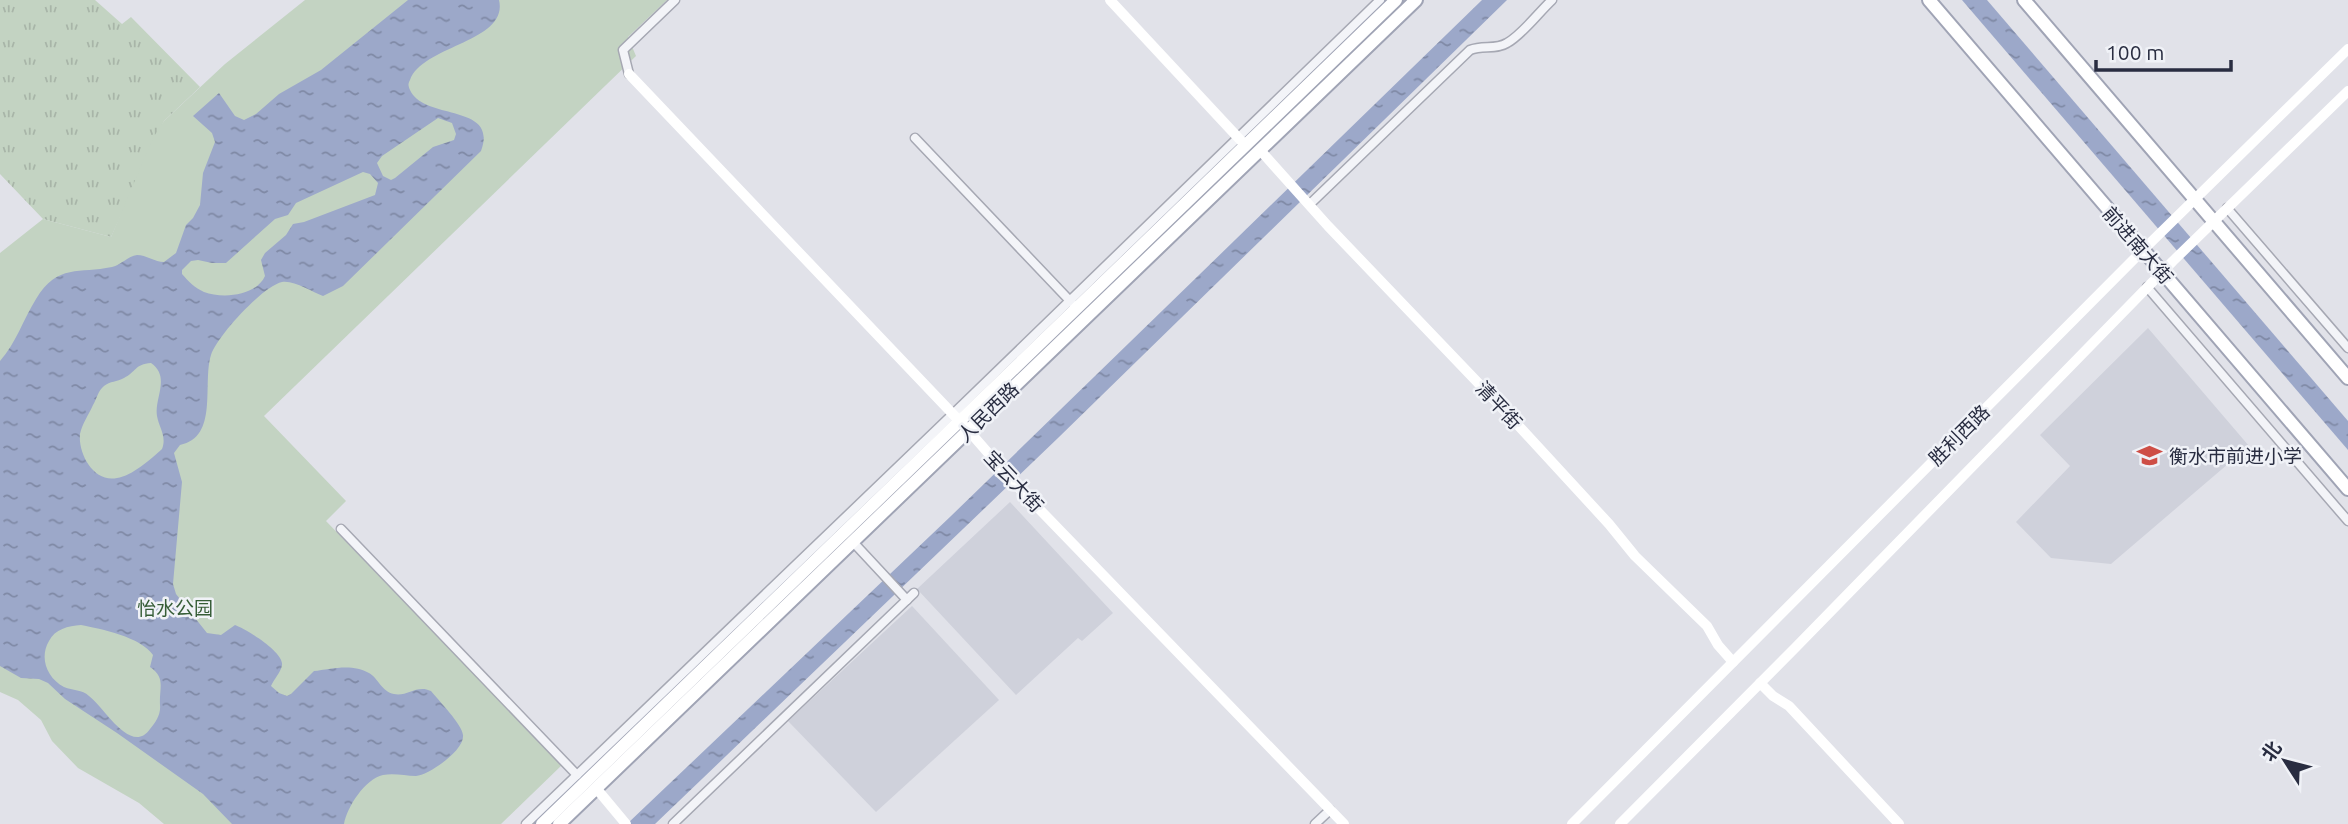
<svg xmlns="http://www.w3.org/2000/svg" width="2348" height="824" viewBox="0 0 2348 824" font-family="Ubuntu,'Noto Sans SC',sans-serif">
	<style>
		.built { fill: #cfd1db }
		.grass { fill: url(#grass-tufts) }
		.park { fill: #c3d3c2 }
		.water { fill: url(#water-ripples); fill-rule: evenodd }
		.lines { fill: none; stroke-linecap: round; stroke-linejoin: round }
		.street-casing { stroke: #a6a8b3; stroke-width: 11 }
		.primary-casing { stroke: #a0a4b5; stroke-width: 16 }
		.street { stroke: #f3f4f8; stroke-width: 8 }
		.secondary { stroke: #fff; stroke-width: 10 }
		.primary { stroke: #fff; stroke-width: 12 }
		.labels { text-anchor: middle; stroke-width: 5; stroke-linejoin: round; paint-order: stroke }
		.street-label { font-size: 19px; fill: #292d41; stroke: #f0f2f7 }
		.poi-label { font-size: 19px; fill: #292d41; stroke: #f0f2f7; text-anchor: start }
		.park-label { font-size: 19px; fill: #365d37; stroke: #f0f2f7 }
	</style>
	<defs>
		<pattern id="grass-tufts" width="24" height="20" patternUnits="userSpaceOnUse" patternTransform="scale(1.75)"><rect width="24" height="20" fill="#c3d3c2"/><path d="M3 7l-1-3M5 7V3M7 7l1-3M15 17l-1-3M17 17v-4M19 17l1-3" fill="none" stroke="#a8b5a8"/></pattern>
		<pattern id="water-ripples" width="26" height="14" patternUnits="userSpaceOnUse" patternTransform="scale(1.75)"><rect width="26" height="14" fill="#9ca8c9"/><path d="M2 4q2-2 4 0t4 0M15 11q2-2 4 0t4 0" fill="none" stroke="#7f89a5"/></pattern>
	</defs>
	<rect width="100%" height="100%" fill="#e1e2e9"/>
	<g class="built">
		<polygon points="2148,328 2249,446 2111,564 2051,558 2016,522 2070,466 2040,435"/>
		<polygon points="1010,502 1113,613 1082,641 1078,638 1016,695 917,589"/>
		<polygon points="912,606 999,700 876,812 788,721"/>
	</g>
	<polygon class="grass" points="0,0 95,0 122,24 131,17 200,87 164,121 111,237 43,219 0,174"/>
	<polygon class="park" points="305,0 667,0 628,37 636,56 264,416 346,501 326,521 562,765 501,824 164,824 139,803 78,768 52,741 41,720 18,700 0,692 0,253 43,219 111,237 153,138 164,121 225,64"/>
	<g class="water">
		<path d="M 408,0 L 499,0 C 509,42 423,45 410,80 C 408,84 408,85 410,90 C 424,121 499,103 481,151 L 343,286 L 323,296 C 312,292 294,280 282,282 C 263,286 217,336 211,355 C 202,384 219,437 180,445 L 174,453 L 182,482 L 173,584 L 176,594 L 207,633 L 221,635 L 235,625 C 246,629 284,652 282,665 C 281,672 274,679 271,686 L 279,693 L 287,696 L 291,694 L 314,671 C 330,669 353,663 369,673 C 378,678 382,692 394,694 C 407,697 417,684 431,691 C 439,701 462,724 463,735 C 465,750 429,775 416,776 C 405,776 395,773 383,775 C 365,779 347,807 344,824 L 232,824 L 203,794 L 117,733 L 65,699 L 48,683 L 39,679 L 21,678 L 0,666 L 0,361 C 16,343 23,320 36,299 C 58,263 79,274 112,267 C 121,265 128,256 137,255 C 146,255 155,262 164,262 L 176,253 L 186,225 L 193,218 L 200,205 L 203,173 L 215,142 L 212,133 L 193,116 L 219,93 L 235,116 L 244,120 L 256,114 L 279,94 L 321,70 ZM 438,118 L 452,123 L 456,134 L 454,140 L 433,147 L 395,178 L 391,180 L 383,176 L 377,163 L 382,156 ZM 363,172 L 370,174 L 378,183 L 375,195 L 304,222 L 293,224 L 286,235 L 265,253 L 261,260 L 265,276 C 256,296 223,299 204,292 C 195,288 188,281 182,274 L 182,270 L 191,261 L 198,260 L 212,263 L 226,263 L 275,219 L 288,215 L 296,203 ZM 151,363 C 171,377 154,398 157,416 C 159,428 167,436 162,449 C 151,459 132,476 117,478 C 94,483 78,454 80,434 C 82,424 89,414 93,405 C 97,398 98,391 104,386 C 110,381 117,382 124,378 C 136,372 135,364 151,363 ZM 81,625 C 101,629 141,637 153,655 L 150,667 C 166,678 159,687 160,705 C 161,714 156,722 150,729 C 131,756 104,707 89,696 C 82,689 73,691 64,687 C 47,678 39,658 49,641 C 55,629 68,626 81,625 Z"/>
		<polygon points="1482,0 1507,0 1058,438 655,824 627,824 951,516"/>
		<polygon points="1962,0 1987,0 2348,421 2348,450"/>
	</g>
	<g class="lines">
		<defs>
			<g id="street">
				<polyline points="629,74 623,50 675,0"/>
				<polyline points="915,138 1072,303"/>
				<path d="M 1310,204 L 1470,50 C 1483,45 1496,50 1507,43 C 1522,35 1539,12 1552,0"/>
				<polyline points="2227,208 2348,348"/>
				<polyline points="2147,287 2348,521"/>
				<polyline points="341,529 577,775"/>
				<polyline points="853,542 907,600"/>
				<polyline points="526,824 953,414 1380,0"/>
				<polyline points="673,824 914,593"/>
				<polyline points="1315,824 1330,810"/>
			</g>
			<g id="primary">
				<polyline points="1929,0 2348,489"/>
				<polyline points="2024,0 2348,378"/>
				<polyline points="542,824 1396,0"/>
				<polyline points="559,824 1416,0"/>
			</g>
		</defs>
		<use href="#street" class="street-casing"/>
		<use href="#primary" class="primary-casing"/>
		<use href="#street" class="street"/>
		<g class="secondary">
			<polyline points="1110,0 1245,145"/>
			<polyline points="629,74 969,431 1015,484 1344,824"/>
			<polyline points="1260,150 1328,226 1505,411 1609,524 1635,556 1707,626 1718,645 1733,662"/>
			<polyline points="1760,683 1773,696 1789,706 1899,824"/>
			<polyline points="596,788 626,824"/>
			<polyline points="1572,824 2143,250 2348,49"/>
			<polyline points="1620,824 1795,648 2173,261 2348,91"/>
		</g>
		<use href="#primary" class="primary"/>
	</g>
	<defs>
		<symbol id="school-bare" viewBox="-9 -9 18 18"><path d="M0-5L7-2L0 1L-7-2ZM-4 1L0 2.5L4 1V4Q0 6-4 4Z" fill="#ce4e46" stroke="#f0f2f7" stroke-width="2.5" paint-order="stroke"/></symbol>
	</defs>
	<g fill-rule="evenodd">
		<use href="#school-bare" x="2132" y="438" width="35" height="35"/>
	</g>
	<g class="labels">
		<g class="street-label">
			<text transform="translate(2138 245) rotate(49)" y="7">前进南大街</text>
			<text transform="translate(1499 405) rotate(47)" y="7">清平街</text>
			<text transform="translate(988 412) rotate(-44)" y="7">人民西路</text>
			<text transform="translate(1959 435) rotate(-45)" y="7">胜利西路</text>
			<text transform="translate(1014 481) rotate(47)" y="7">宝云大街</text>
		</g>
		<g class="poi-label">
			<text x="2169" y="463">衡水市前进小学</text>
		</g>
		<g class="park-label">
			<text x="175" y="615">怡水公园</text>
		</g>
	</g>
	<g transform="translate(2285 761) rotate(306)" stroke="#f0f2f7" stroke-width="5" paint-order="stroke">
	<path d="M0-5L12 26L0 18L-12 26Z" fill="#292d41"/>
	<text y="-10" font-size="19" font-weight="bold" text-anchor="middle" fill="#292d41">北</text>
	</g>
	<path d="M2096 60v10h135v-10" fill="none" stroke="#292d41" stroke-width="3.5"/>
	<text x="2106" y="60" font-size="21" fill="#292d41" stroke="#f0f2f7" stroke-width="5" paint-order="stroke">100 m</text>
</svg>
